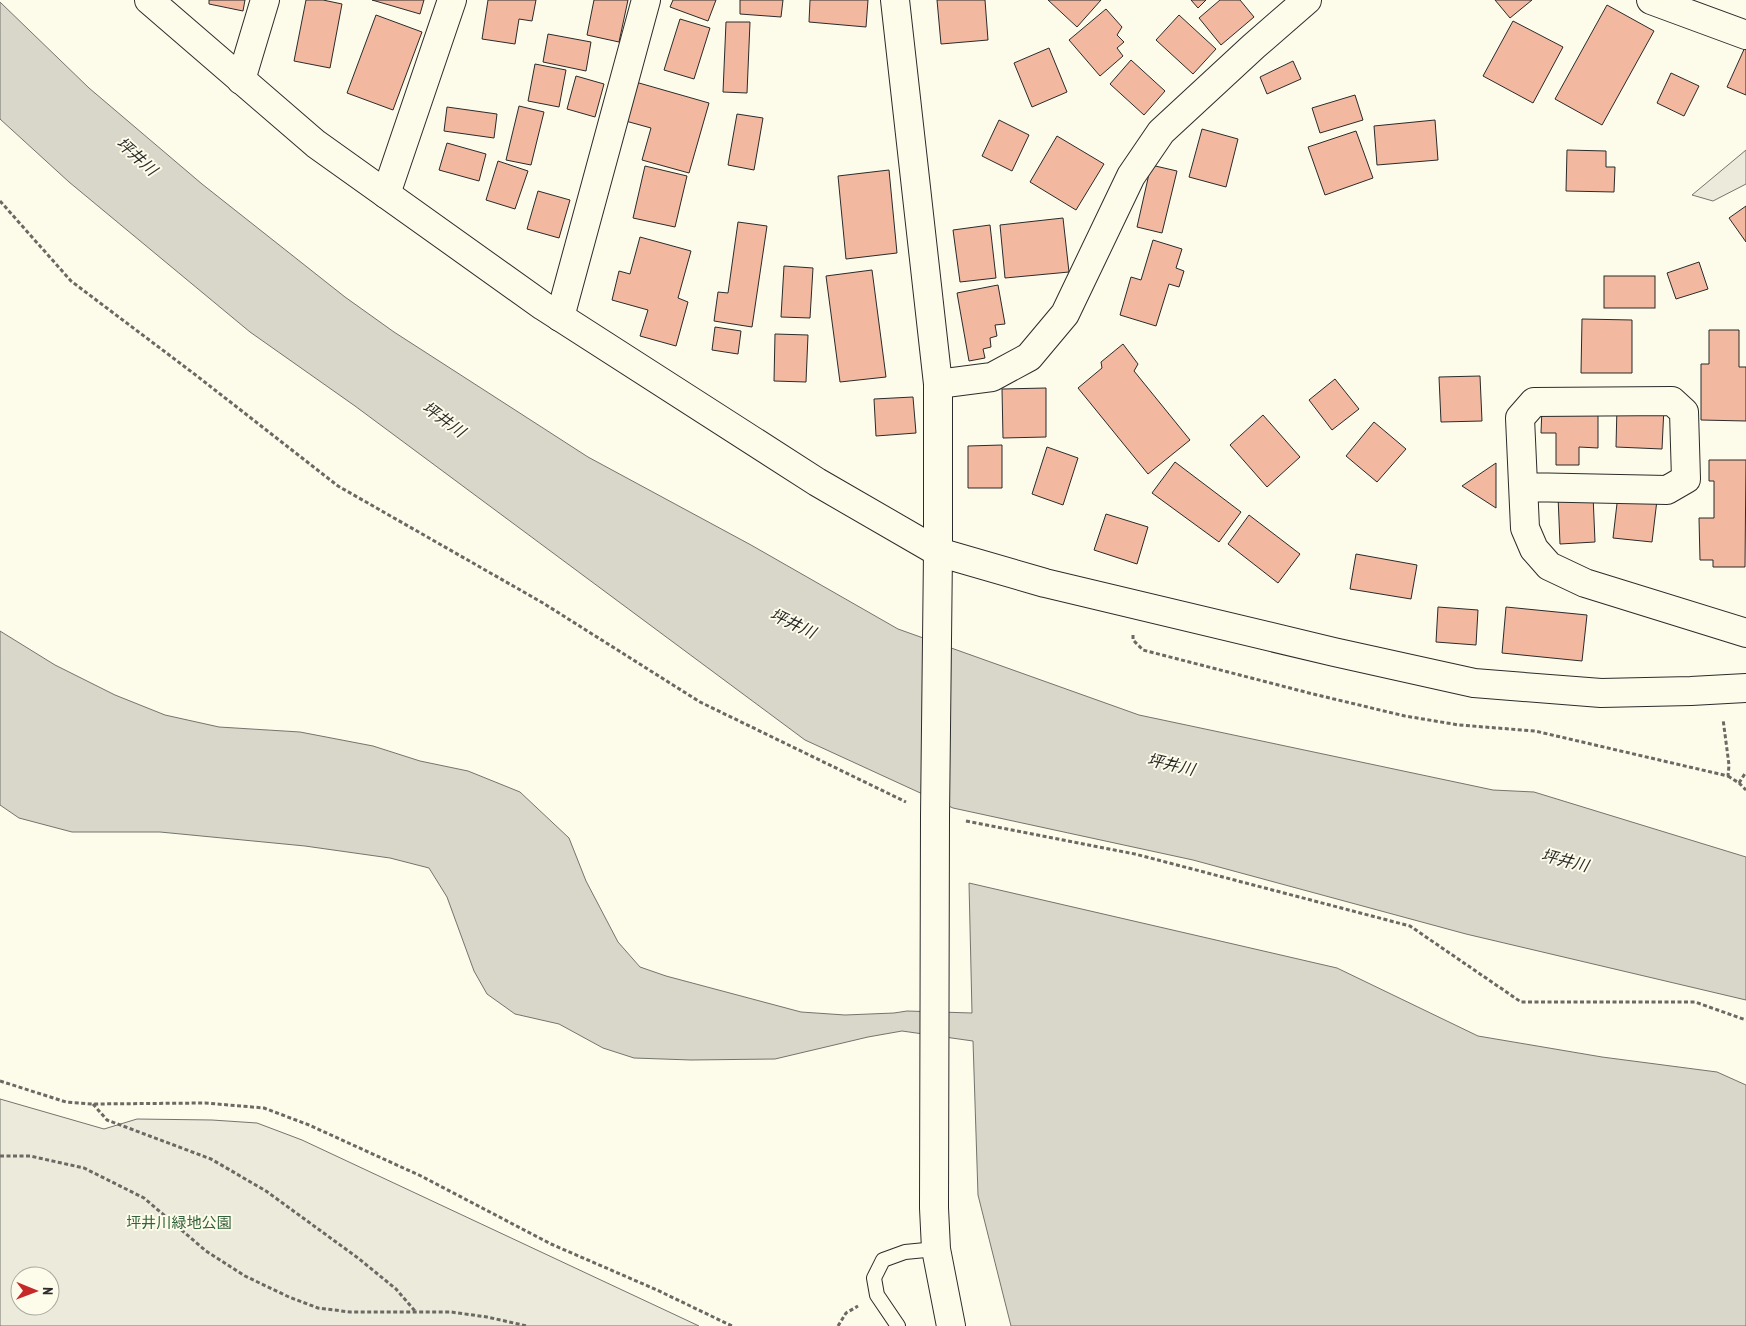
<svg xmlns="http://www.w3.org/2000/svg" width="1746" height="1326" viewBox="0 0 1746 1326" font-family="'PT Sans Narrow','Noto Sans JP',sans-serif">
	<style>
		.green { fill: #ecebdb; stroke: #74746e; fill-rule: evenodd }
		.water { fill: #d8d7c9; stroke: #74746e }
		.building { fill: #f2b8a0; stroke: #2b2b2b }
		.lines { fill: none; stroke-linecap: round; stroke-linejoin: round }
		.lane-casing { stroke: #2b2b2b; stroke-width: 16 }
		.street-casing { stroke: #2b2b2b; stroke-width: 30 }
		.secondary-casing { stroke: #2b2b2b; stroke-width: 30 }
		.path { stroke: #6a6964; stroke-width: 3; stroke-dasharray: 4 2.5; stroke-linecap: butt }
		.lane { stroke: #fdfbea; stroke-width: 14 }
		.street { stroke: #fdfbea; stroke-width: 28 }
		.secondary { stroke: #fdfbea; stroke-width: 28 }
		.labels { text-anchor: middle; stroke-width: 4; stroke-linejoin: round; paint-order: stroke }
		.park-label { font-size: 15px; fill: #34623c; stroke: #fdfbea }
		.water-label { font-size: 16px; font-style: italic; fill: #2b2b2b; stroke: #fdfbea }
	</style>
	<rect width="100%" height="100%" fill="#fdfbea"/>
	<g class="green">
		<polygon points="1746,150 1746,184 1713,201 1692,195"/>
		<path d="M 0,1099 L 104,1129 L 137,1119 L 212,1120 L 257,1123 L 302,1140 L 699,1326 L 0,1326 ZM 20,1276 L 50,1276 L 50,1306 L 20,1306 Z"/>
	</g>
	<g class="water">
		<polygon points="0,2 89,88 202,184 345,297 394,332 588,457 751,545 898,629 1139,715 1493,790 1534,792 1746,857 1746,1000 1466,934 1193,860 953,808 805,740 355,406 250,332 69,182 0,119"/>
		<polygon points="0,631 55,665 115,695 165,715 219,727 300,732 373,746 420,761 468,771 520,792 569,838 586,881 618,942 640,967 666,976 801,1012 845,1015 894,1013 907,1011 972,1013 969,883 1337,968 1478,1036 1602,1057 1717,1072 1746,1085 1746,1326 1011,1326 978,1195 973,1041 902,1031 868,1037 775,1059 691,1060 634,1058 603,1048 559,1024 515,1014 487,994 474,971 447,897 429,868 390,858 305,846 160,832 72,832 19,818 0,805"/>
	</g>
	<g class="building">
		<polygon points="209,0 245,0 243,11 209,4"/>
		<polygon points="306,0 323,0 342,4 330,68 294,61"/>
		<polygon points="372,0 424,0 420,14"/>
		<polygon points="488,0 536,0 532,21 519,19 515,44 482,39"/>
		<polygon points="594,0 628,0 619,42 587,35"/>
		<polygon points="673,0 716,0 708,21 670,7"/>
		<polygon points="740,0 783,0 781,17 740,14"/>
		<polygon points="810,0 868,0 866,27 809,22"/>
		<polygon points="937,0 985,0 988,40 941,44"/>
		<polygon points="1048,0 1101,0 1077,27"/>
		<polygon points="1191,0 1206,0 1198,8"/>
		<polygon points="1220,0 1240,0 1254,17 1221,45 1199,18"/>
		<polygon points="1495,0 1532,0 1510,18"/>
		<polygon points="1607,5 1654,31 1602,125 1555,99"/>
		<polygon points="1106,9 1122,27 1117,35 1124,42 1117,48 1123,56 1100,76 1069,40"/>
		<polygon points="376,15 422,32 393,110 347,93"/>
		<polygon points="1179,15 1216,49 1193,74 1156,40"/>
		<polygon points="680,19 710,28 694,79 664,70"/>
		<polygon points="1513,21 1563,47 1533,103 1483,76"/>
		<polygon points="726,22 750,22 747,93 723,92"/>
		<polygon points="548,34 591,42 586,71 543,62"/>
		<polygon points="1746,45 1746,95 1727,87"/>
		<polygon points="1049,48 1067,92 1032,107 1014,63"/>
		<polygon points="1131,60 1165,91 1144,115 1110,84"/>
		<polygon points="1293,61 1301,79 1267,94 1260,77"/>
		<polygon points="535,64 566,70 559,107 528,101"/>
		<polygon points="1671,73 1699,86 1684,116 1657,103"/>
		<polygon points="576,76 604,84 595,117 567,109"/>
		<polygon points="632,81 709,103 689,173 642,160 651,128 622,120"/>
		<polygon points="1355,95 1363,120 1320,133 1312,108"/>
		<polygon points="519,106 544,112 531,165 506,160"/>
		<polygon points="447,107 497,114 494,138 444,131"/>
		<polygon points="737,114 763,118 754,170 728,165"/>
		<polygon points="999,120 1029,135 1012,171 982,156"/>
		<polygon points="1435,120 1438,160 1377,165 1374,126"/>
		<polygon points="1202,129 1238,139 1226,187 1189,177"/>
		<polygon points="1356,131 1373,178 1325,195 1308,147"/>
		<polygon points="1057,136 1104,164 1076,210 1030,182"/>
		<polygon points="447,143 486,154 479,181 439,170"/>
		<polygon points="1567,150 1606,151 1606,167 1615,167 1614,192 1566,191"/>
		<polygon points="498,161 528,171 515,209 486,200"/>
		<polygon points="1151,165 1177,171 1162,233 1137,227"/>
		<polygon points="645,166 687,176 675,227 633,218"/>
		<polygon points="889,170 897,253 846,259 838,176"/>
		<polygon points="538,191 570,200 559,238 527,229"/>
		<polygon points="1746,206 1746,242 1729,218"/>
		<polygon points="1063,218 1069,272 1005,278 1000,225"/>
		<polygon points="738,222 767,226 752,327 714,321 718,292 728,293"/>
		<polygon points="990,225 996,278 960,282 953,230"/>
		<polygon points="640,237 691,251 678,298 688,302 676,346 640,336 648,310 612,300 619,271 630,274"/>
		<polygon points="1153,240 1182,249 1176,268 1184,271 1179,287 1169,284 1156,326 1120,315 1131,277 1141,280"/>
		<polygon points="1699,262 1708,289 1676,299 1667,273"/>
		<polygon points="784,266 813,268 810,318 781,317"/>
		<polygon points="872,270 886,377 840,382 826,276"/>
		<rect x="1604" y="276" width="51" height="32"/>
		<polygon points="998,285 1005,324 995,325 997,336 990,338 991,347 983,349 985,358 969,361 957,293"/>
		<polygon points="1582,319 1632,320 1632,373 1581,373"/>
		<polygon points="715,327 741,331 738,354 712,350"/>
		<polygon points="1709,330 1739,330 1739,367 1746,367 1746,421 1701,420 1701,364 1709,364"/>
		<polygon points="775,334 808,335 806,382 774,381"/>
		<polygon points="1123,344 1138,364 1134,371 1190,440 1148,474 1078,388 1102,368 1101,362"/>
		<polygon points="1480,376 1482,421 1441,422 1439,377"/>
		<polygon points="1335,379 1359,409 1332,430 1309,400"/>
		<polygon points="1046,388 1046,437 1003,438 1002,389"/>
		<polygon points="913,397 916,433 876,436 874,399"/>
		<polygon points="1617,406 1664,407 1662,449 1616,447"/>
		<polygon points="1542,408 1598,409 1598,448 1579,447 1579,465 1556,465 1556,433 1541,433"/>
		<polygon points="1263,415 1300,457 1267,487 1230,445"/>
		<polygon points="1374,422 1406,449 1377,482 1346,456"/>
		<polygon points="1002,445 1002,488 968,488 968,446"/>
		<polygon points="1047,447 1078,458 1063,505 1032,494"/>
		<polygon points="1709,460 1746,460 1745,567 1713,567 1713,560 1700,560 1699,518 1714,518 1714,481 1709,481"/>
		<polygon points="1175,462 1241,512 1219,542 1152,493"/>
		<polygon points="1496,463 1496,508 1462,486"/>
		<polygon points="1593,495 1595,542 1560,544 1558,496"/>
		<polygon points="1618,495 1657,500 1652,542 1613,538"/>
		<polygon points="1106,514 1148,527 1137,564 1094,550"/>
		<polygon points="1249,515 1300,554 1278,583 1228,544"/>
		<polygon points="1356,554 1417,565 1411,599 1350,589"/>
		<polygon points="1438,607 1478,610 1476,645 1436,642"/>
		<polygon points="1506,607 1587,615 1582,661 1502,653"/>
	</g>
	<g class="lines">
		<defs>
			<polyline id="lane" points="898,1326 877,1295 874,1278 883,1260 905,1252 936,1249"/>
			<g id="street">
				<polyline points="895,0 938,384 938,552"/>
				<polyline points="1651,0 1746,35"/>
				<polyline points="241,80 265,0"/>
				<polyline points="386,194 452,0"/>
				<polyline points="560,317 646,0"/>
				<polyline points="938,384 992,377 1029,357 1065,314 1131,176 1161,132 1254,46 1307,0"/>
				<polyline points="1524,487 1667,490 1686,479 1684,412 1672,401 1534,402 1520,418 1525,528 1534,549 1549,566 1585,583 1746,633"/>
			</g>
			<g id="secondary">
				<polyline points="149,0 316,144 543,306 817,482 938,552 1045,583 1334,652 1474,683 1601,693 1691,691 1746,688"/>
				<polyline points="938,552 935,816 934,1208 936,1249 951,1326"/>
			</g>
		</defs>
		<use href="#lane" class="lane-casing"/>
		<use href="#street" class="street-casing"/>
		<use href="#secondary" class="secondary-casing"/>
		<g class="path">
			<polyline points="0,201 71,281 197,376 338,486 543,603 700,702 906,802"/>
			<polyline points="1133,635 1133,640 1143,650 1313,694 1405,716 1459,725 1535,731 1728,776 1729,765 1723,719"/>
			<polyline points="1728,776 1739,783 1746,790"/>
			<polyline points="1739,783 1746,772"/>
			<polyline points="966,821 1135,854 1410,926 1521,1002 1695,1002 1746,1020"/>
			<polyline points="0,1081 66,1102 92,1104 205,1103 264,1108 309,1125 421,1176 551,1244 657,1290 732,1326"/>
			<polyline points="93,1104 107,1120 211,1159 266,1191 358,1258 396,1289 415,1311"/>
			<polyline points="0,1156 30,1156 84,1168 144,1198 206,1251 245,1276 289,1297 318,1308 350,1312 451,1312 487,1317 527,1326"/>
			<polyline points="838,1326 846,1313 858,1306"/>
		</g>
		<use href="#lane" class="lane"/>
		<use href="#street" class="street"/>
		<use href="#secondary" class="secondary"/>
	</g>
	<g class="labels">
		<g class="park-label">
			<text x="179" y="1228">坪井川緑地公園</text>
		</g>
		<g class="water-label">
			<text transform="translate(137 156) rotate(42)" y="6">坪井川</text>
			<text transform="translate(444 419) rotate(36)" y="6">坪井川</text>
			<text transform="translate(793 623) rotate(25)" y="6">坪井川</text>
			<text transform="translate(1171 764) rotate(13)" y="6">坪井川</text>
			<text transform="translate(1565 860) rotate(14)" y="6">坪井川</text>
		</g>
	</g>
	<g transform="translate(35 1291) rotate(91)"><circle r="24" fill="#fdfbea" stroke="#a9a89e"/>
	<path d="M0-4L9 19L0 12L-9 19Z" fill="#c62828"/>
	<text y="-8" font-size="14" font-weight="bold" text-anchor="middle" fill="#2b2b2b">N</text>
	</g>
</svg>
